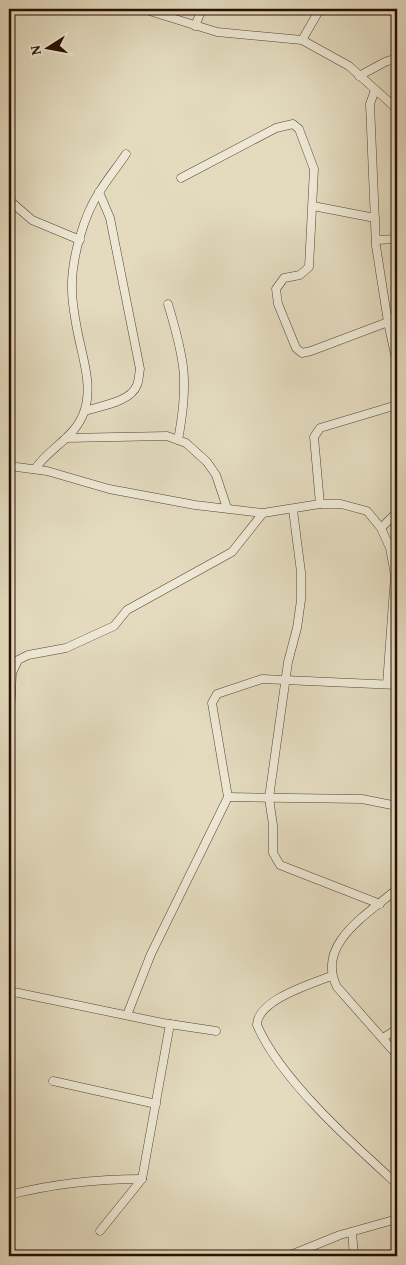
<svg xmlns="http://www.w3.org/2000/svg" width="406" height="1265" viewBox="0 0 406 1265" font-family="'Gentium Book Plus',serif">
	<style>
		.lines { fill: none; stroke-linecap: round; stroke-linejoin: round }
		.minor-casing { stroke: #564130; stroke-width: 9 }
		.minor { stroke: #ede8d5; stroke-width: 8 }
	</style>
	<rect width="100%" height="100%" fill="#e4dbbf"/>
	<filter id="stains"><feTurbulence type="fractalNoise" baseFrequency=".004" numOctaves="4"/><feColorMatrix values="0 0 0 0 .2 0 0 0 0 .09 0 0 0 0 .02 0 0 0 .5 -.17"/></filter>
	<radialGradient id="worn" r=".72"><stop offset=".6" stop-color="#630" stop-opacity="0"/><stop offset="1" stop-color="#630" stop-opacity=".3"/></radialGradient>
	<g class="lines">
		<defs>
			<g id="minor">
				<polyline points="143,9 217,32 302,40 349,66 397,109"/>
				<polyline points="195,26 202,9"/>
				<polyline points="302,40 320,9"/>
				<polyline points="359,76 385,62 397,58"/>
				<polyline points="375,90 370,104 376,246 388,322 397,364"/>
				<polyline points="181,178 276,128 293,124 299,129 314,169 309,267 300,275 284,278 276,289 278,304 296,348 302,353 311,351 388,322"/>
				<polyline points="9,200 32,220 80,240"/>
				<polyline points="313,206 375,218"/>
				<polyline points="376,240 397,239"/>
				<path d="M 168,304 C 185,360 189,382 178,440"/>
				<path d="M 85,411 C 100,406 131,402 137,385 C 139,380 139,374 140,369 L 110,218 L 99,192"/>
				<polyline points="66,438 167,436 186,443 207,462 216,475 227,508"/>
				<polyline points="9,466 47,471 109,489 195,505 263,513 320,504 341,504 367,511 381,528 390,548 395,575 387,684"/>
				<path d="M 35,469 C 50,447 75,438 84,412 C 93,387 83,359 78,334 C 75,319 72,304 72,289 C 71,260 84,214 100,191 C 108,178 118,166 126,154"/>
				<polyline points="320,504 314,437 320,428 397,405"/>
				<polyline points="293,510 301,572 301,600 297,628 288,662 269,798 273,825 273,853 280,865 380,904"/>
				<polyline points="381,528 397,512"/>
				<polyline points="9,737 12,673 18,660 28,655 66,648 114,626 127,610 232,552 263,513"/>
				<polyline points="228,797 362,799 397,806"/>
				<path d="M 397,889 C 368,914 315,944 337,987 L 397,1055"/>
				<path d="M 331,976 C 311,984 257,1000 257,1025 C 280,1079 353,1144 397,1184"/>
				<polyline points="9,991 163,1023 216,1031"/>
				<polyline points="127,1015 151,954 228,797 212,703 217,694 262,679 397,685"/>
				<polyline points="383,1038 397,1029"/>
				<polyline points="53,1081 156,1104"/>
				<path d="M 9,1195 C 52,1184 97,1179 142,1179"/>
				<polyline points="100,1231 142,1179 170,1024"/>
				<polyline points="352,1232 354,1256"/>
				<polyline points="288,1256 340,1235 397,1219"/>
			</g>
		</defs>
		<use href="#minor" class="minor-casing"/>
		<use href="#minor" class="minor"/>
	</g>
	<rect width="406" height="1265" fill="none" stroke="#e4dbbf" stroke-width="30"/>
	<rect x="10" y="10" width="386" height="1245" fill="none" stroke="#270e00" stroke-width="2.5"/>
	<rect x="15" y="15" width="376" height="1235" fill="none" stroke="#270e00"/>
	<g transform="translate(48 48) rotate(259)" stroke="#ede8d5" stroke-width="4" paint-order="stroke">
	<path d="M0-4L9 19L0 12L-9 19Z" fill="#270e00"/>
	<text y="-8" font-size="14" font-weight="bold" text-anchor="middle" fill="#270e00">N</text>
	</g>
	<rect width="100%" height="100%" filter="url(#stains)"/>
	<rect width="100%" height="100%" fill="url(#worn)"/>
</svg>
